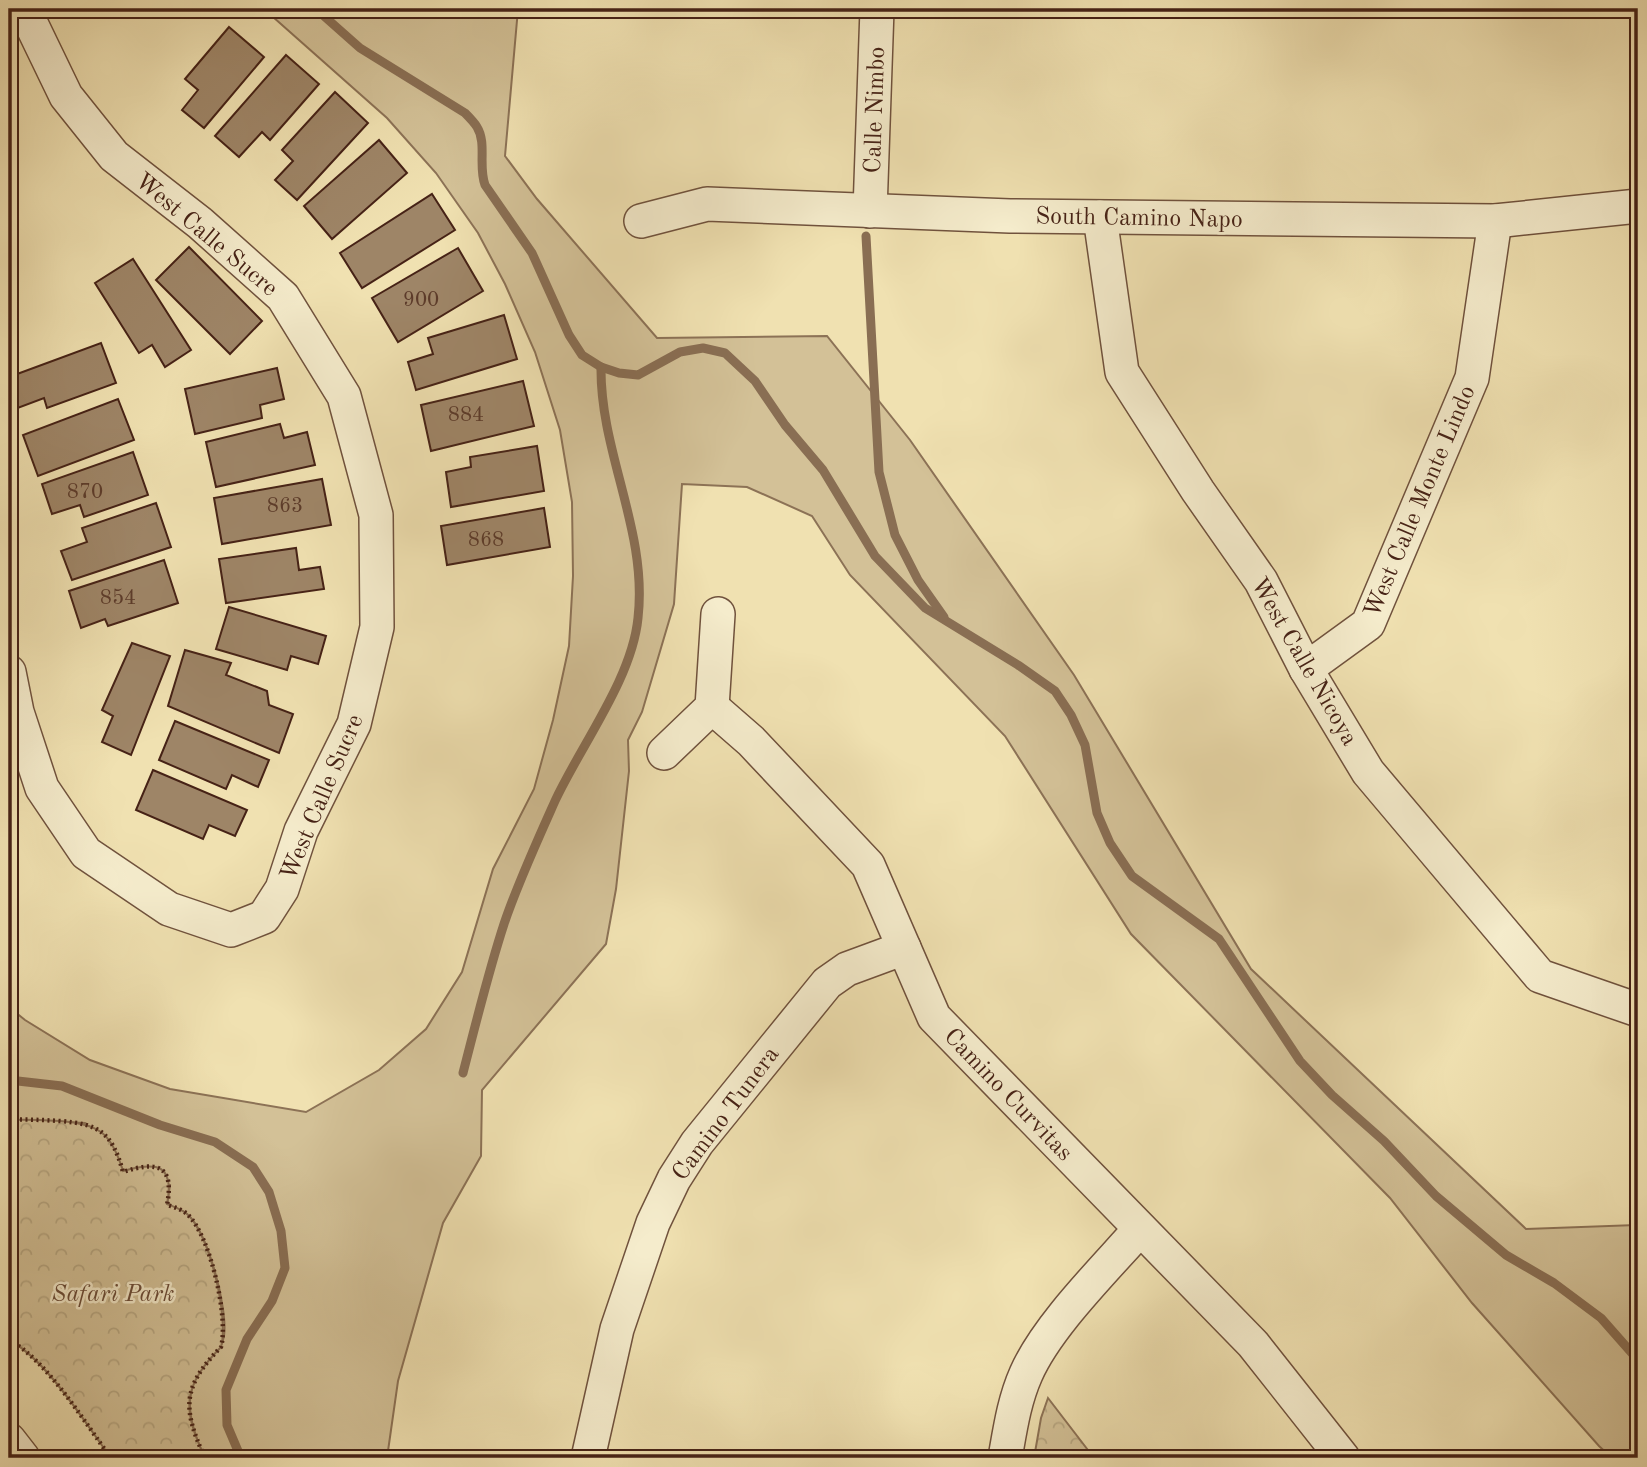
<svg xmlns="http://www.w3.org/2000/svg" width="1647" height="1467" viewBox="0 0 1647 1467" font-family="'Old Standard TT',serif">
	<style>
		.grass { fill: #d3c197; stroke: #8c7256; stroke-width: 2 }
		.park { fill: url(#park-crowns); stroke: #8c7256; stroke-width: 2 }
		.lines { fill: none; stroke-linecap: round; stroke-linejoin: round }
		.stream { stroke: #896e53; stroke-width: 9 }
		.building { fill: #9e8567; stroke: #462216; stroke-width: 2 }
		.minor-casing { stroke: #70523d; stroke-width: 36 }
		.path { stroke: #462216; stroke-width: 4.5; stroke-dasharray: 2 3.5; stroke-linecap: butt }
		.minor { stroke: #f5eccc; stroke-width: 33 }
		.labels { text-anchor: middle; stroke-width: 5; stroke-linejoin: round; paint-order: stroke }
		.number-label { font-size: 21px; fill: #5c3b2a }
		.street-label { font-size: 24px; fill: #462216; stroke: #f5eccc }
		.park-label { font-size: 24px; font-style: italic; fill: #694a36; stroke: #f5eccc }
	</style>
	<defs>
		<pattern id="park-crowns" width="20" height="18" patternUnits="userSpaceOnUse" patternTransform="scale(1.75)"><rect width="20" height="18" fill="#d3c197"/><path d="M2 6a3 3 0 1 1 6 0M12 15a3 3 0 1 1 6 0" fill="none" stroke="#b6a681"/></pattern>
	</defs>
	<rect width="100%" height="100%" fill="#f0e1b1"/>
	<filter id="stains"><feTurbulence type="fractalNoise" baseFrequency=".00286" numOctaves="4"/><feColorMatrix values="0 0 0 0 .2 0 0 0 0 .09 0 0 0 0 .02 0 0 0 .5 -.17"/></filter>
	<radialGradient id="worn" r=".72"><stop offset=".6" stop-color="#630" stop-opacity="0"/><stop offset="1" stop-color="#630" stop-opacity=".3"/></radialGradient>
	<path class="grass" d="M 264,9 L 518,9 L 505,156 L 537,199 L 657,338 L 827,336 L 910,440 L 1074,675 L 1251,969 L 1526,1229 L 1636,1225 L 1638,1458 L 1612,1458 L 1599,1446 L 1472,1303 L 1390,1198 L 1131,934 L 1005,736 L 850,575 L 812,516 L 747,487 L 682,484 L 674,604 L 642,712 L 628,740 L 629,771 L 616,889 L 606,944 L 482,1090 L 481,1156 L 443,1223 L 398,1381 L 387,1458 L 205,1458 C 190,1426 180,1392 206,1362 C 214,1353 222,1349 224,1336 C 228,1309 208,1232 187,1214 C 181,1209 174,1207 167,1205 L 170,1185 L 123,1172 L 120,1163 L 85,1123 L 9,1120 L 9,1007 L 25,1020 L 90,1060 L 170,1089 L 306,1112 L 379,1070 L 426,1029 L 462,972 L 493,869 L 534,789 L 553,720 L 569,646 L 573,576 L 572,502 L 560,430 L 535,352 L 505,284 L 478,233 L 436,173 L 387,118 Z"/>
	<g class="park">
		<path d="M 9,1120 C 26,1119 43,1120 60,1121 C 99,1124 111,1132 123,1171 C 156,1162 175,1163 167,1204 C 174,1207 181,1209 187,1214 C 210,1234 229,1318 221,1347 C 182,1387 182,1408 205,1458 L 111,1458 C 85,1423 47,1360 9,1340 Z"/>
		<polygon points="1048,1398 1094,1458 1034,1458 1041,1418"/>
	</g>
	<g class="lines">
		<g class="stream">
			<path d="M 316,9 L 360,48 L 465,113 C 469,117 474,122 477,127 C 487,143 478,166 485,185 L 532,253 L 569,335 L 582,355 L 601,367 L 619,373 L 638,375 L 680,352 L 703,348 L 725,353 L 755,381 L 785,425 L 823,470 L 875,556 L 925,608 L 1018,665 L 1055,691 L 1071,715 L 1085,745 L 1097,813 L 1110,843 L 1132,876 L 1219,939 L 1300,1061 L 1332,1095 L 1384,1141 L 1436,1196 L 1506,1255 L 1554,1283 L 1601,1318 L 1638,1360"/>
			<polyline points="866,236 879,472 895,535 918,580 944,617"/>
			<path d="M 463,1073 C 476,1023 488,973 504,924 C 517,885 538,839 555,801 C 581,745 632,679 638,618 C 648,531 600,453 601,367"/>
			<polyline points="9,1080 62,1086 160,1125 215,1142 253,1167 269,1192 281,1231 285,1268 272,1301 247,1339 226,1390 227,1425 241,1458"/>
		</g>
	</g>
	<g class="building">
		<polygon points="229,27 264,57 204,128 182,110 198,90 185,79"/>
		<polygon points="286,55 319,84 270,140 262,132 239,157 215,136"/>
		<polygon points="335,92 368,123 297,200 275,180 293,161 282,150"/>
		<polygon points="379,140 407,173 332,239 304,206"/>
		<polygon points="432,194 455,230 362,288 340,253"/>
		<polygon points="189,247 262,321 230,354 156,280"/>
		<polygon points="458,248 483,291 398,342 372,298"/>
		<polygon points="133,259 191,350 165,367 152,345 139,353 95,283"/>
		<polygon points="504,315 517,359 416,390 408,362 433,354 428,338"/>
		<polygon points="101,343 116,383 47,408 44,398 15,409 9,393 9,377"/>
		<polygon points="277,368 284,399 260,405 262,418 195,434 185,389"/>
		<polygon points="523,381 534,426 431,451 421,405"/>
		<polygon points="118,399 134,440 38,476 23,435"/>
		<polygon points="280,424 284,438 307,432 315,465 216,487 206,442"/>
		<polygon points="537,446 544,491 451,507 446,472 471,467 470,457"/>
		<polygon points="133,452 148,495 84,517 80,505 52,514 42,484"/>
		<polygon points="322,479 331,525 222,544 214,498"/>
		<polygon points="156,503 171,547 72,580 61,551 87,542 82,528"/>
		<polygon points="544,508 550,547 447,565 441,526"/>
		<polygon points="296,548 299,570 320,567 324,589 226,603 219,559"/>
		<polygon points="164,560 178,603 108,626 105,619 81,628 69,591"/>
		<polygon points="229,607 326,636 318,664 291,656 287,670 216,649"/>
		<polygon points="132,643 170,656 131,755 102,742 113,716 102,710"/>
		<polygon points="185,650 231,663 226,675 267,691 269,705 293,714 279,753 168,706"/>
		<polygon points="175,721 269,760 258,787 232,775 226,789 159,760"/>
		<polygon points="153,770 247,810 235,836 209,825 203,839 136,810"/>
	</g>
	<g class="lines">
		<defs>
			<g id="minor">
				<polyline points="870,211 877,9"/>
				<polyline points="1100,217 1122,372 1198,491 1261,581 1306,669 1368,772 1540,976 1638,1010"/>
				<polyline points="641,221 707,204 1010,216 1495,221 1638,206"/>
				<polyline points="1306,669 1368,624 1472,378 1495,221"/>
				<polyline points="9,672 17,712 42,788 86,853 169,909 231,930 264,917 282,889 301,831 354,724 377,627 376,515 344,396 283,297 200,223 114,156 66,96 24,9"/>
				<polyline points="712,707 751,741 868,865 934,1017 1253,1344 1343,1458"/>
				<polyline points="664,753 712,707 718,614"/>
				<polyline points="9,1440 23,1458"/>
				<polyline points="588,1458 617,1329 653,1223 674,1179 697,1143 827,983 847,969 904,948"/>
				<path d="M 1005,1458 C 1010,1430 1014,1401 1026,1374 C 1047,1326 1104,1270 1140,1229"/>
			</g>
		</defs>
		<use href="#minor" class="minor-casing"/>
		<g class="path">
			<path d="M 9,1120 C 26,1119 43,1120 60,1121 C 99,1124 112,1132 123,1172 C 156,1161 175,1164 167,1205 C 174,1207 181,1209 187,1214 C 210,1234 229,1318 221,1347 C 182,1387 182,1408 205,1458"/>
			<path d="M 9,1340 C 47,1360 85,1423 111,1458"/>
		</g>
		<use href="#minor" class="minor"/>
	</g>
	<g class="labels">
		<g class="number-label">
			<text x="421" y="306">900</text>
			<text x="466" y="421">884</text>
			<text x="85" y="498">870</text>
			<text x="285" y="512">863</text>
			<text x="486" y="546">868</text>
			<text x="118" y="604">854</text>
		</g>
		<g class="street-label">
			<text transform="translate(874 110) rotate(-88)" y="8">Calle Nimbo</text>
			<text transform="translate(1139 217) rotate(1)" y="8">South Camino Napo</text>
			<text transform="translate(207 234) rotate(40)" y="8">West Calle Sucre</text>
			<text transform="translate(1419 501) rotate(-67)" y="8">West Calle Monte Lindo</text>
			<text transform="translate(1305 661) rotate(60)" y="8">West Calle Nicoya</text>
			<text transform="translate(321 797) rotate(-67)" y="8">West Calle Sucre</text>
			<text transform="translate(1009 1094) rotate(46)" y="8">Camino Curvitas</text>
			<text transform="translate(725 1113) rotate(-53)" y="8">Camino Tunera</text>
		</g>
		<g class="park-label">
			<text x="113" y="1301">Safari Park</text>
		</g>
	</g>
	<rect width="1647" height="1467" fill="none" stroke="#f0e1b1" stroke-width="35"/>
	<rect x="10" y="10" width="1626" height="1446" fill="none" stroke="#462216" stroke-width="3.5"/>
	<rect x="18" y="18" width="1612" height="1432" fill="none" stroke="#462216" stroke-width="2"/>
	<rect width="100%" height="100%" filter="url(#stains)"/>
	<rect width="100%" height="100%" fill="url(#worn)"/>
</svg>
